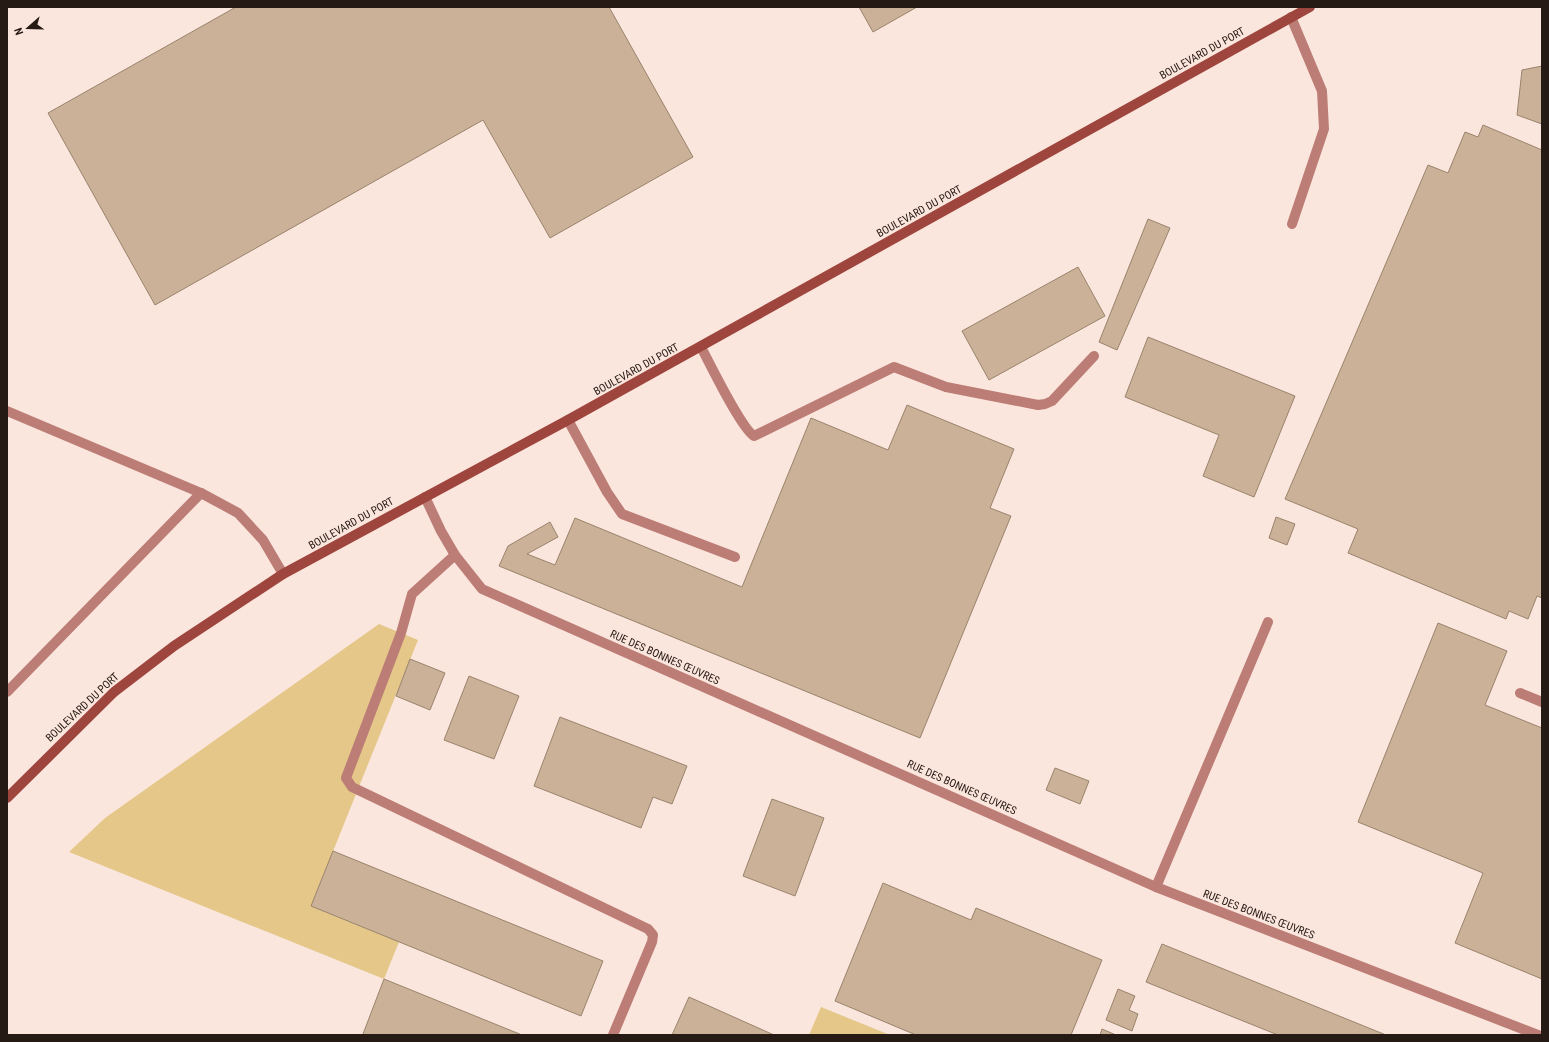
<svg xmlns="http://www.w3.org/2000/svg" width="1549" height="1042" viewBox="0 0 1549 1042" font-family="'Roboto Condensed',sans-serif">
	<style>
		.green { fill: #e4c789 }
		.building { fill: #cab198; stroke: #9a836c }
		.lines { fill: none; stroke-linecap: round; stroke-linejoin: round }
		.service { stroke: #bc7d76; stroke-width: 10 }
		.secondary { stroke: #9e453e; stroke-width: 10 }
		.labels { text-anchor: middle; stroke-width: 3; stroke-linejoin: round; paint-order: stroke }
		.street-label { font-size: 11px; fill: #261a14; stroke: #fbe6dd }
	</style>
	<rect width="100%" height="100%" fill="#fbe6dd"/>
	<g class="green">
		<polygon points="379,624 418,640 311,906 399,942 384,979 69,852 105,818"/>
		<polygon points="821,1007 890,1035 809,1035"/>
	</g>
	<g class="building">
		<polygon points="236,7 609,7 693,157 550,238 483,120 155,305 48,113"/>
		<polygon points="859,7 917,7 873,32"/>
		<polygon points="1542,66 1542,124 1517,115 1522,70"/>
		<polygon points="1483,125 1542,150 1542,598 1537,596 1528,619 1509,611 1506,619 1348,553 1358,529 1285,499 1428,165 1448,173 1465,132 1478,137"/>
		<polygon points="1148,219 1170,228 1117,350 1099,342"/>
		<polygon points="1078,267 1105,316 989,380 962,331"/>
		<polygon points="1148,337 1295,396 1254,497 1203,476 1219,435 1125,397"/>
		<polygon points="907,405 1014,449 990,508 1011,516 920,738 499,566 508,546 550,522 558,537 527,554 555,565 575,518 742,587 811,418 888,450"/>
		<polygon points="1276,517 1295,524 1287,545 1269,538"/>
		<polygon points="1438,623 1507,651 1485,705 1542,728 1542,979 1455,943 1483,873 1358,822"/>
		<polygon points="410,659 445,673 430,710 396,696"/>
		<polygon points="469,676 519,696 494,759 444,740"/>
		<polygon points="560,717 687,766 672,804 653,797 641,828 534,786"/>
		<polygon points="1055,768 1089,781 1080,804 1046,790"/>
		<polygon points="772,799 824,818 795,896 743,876"/>
		<polygon points="333,851 603,961 581,1016 311,906"/>
		<polygon points="883,883 971,920 976,908 1102,960 1071,1035 916,1035 835,1001"/>
		<polygon points="1162,944 1386,1035 1278,1035 1146,982"/>
		<polygon points="384,979 522,1035 366,1035 363,1034"/>
		<polygon points="1118,989 1135,996 1129,1010 1138,1014 1132,1031 1106,1020"/>
		<polygon points="689,997 774,1035 672,1035"/>
		<polygon points="1102,1029 1116,1035 1100,1035"/>
	</g>
	<g class="lines">
		<g class="service">
			<polyline points="1291,17 1322,91 1324,129 1292,224"/>
			<path d="M 701,347 C 710,364 741,428 754,436 L 894,367 L 946,387 L 1038,405 L 1045,404 L 1052,401 L 1094,356"/>
			<polyline points="7,411 201,493 238,513 263,540 283,574"/>
			<polyline points="568,420 607,492 622,514 735,557"/>
			<polyline points="425,497 441,531 455,555 482,589 1156,887 1538,1035"/>
			<polyline points="455,555 412,594 401,633 346,778 352,787 648,929 653,935 652,942 613,1035"/>
			<polyline points="7,692 201,493"/>
			<polyline points="1520,693 1542,702"/>
			<polyline points="1156,887 1268,622"/>
		</g>
		<polyline class="secondary" points="7,798 114,692 174,646 283,574 568,420 1310,7"/>
	</g>
	<g class="labels">
		<g class="street-label">
			<text transform="translate(1202 53) rotate(-29)" y="4">BOULEVARD DU PORT</text>
			<text transform="translate(919 211) rotate(-29)" y="4">BOULEVARD DU PORT</text>
			<text transform="translate(636 369) rotate(-29)" y="4">BOULEVARD DU PORT</text>
			<text transform="translate(351 523) rotate(-29)" y="4">BOULEVARD DU PORT</text>
			<text transform="translate(665 657) rotate(24)" y="4">RUE DES BONNES ŒUVRES</text>
			<text transform="translate(82 707) rotate(-43)" y="4">BOULEVARD DU PORT</text>
			<text transform="translate(962 787) rotate(24)" y="4">RUE DES BONNES ŒUVRES</text>
			<text transform="translate(1259 914) rotate(21)" y="4">RUE DES BONNES ŒUVRES</text>
		</g>
	</g>
	<rect width="1549" height="1042" fill="none" stroke="#261a14" stroke-width="16"/>
	<g transform="translate(28 28) rotate(250)" stroke="#fbe6dd" stroke-width="3" paint-order="stroke">
	<path d="M0-3L7 15L0 10L-7 15Z" fill="#261a14"/>
	<text y="-6" font-size="11" font-weight="bold" text-anchor="middle" fill="#261a14">N</text>
	</g>
</svg>
